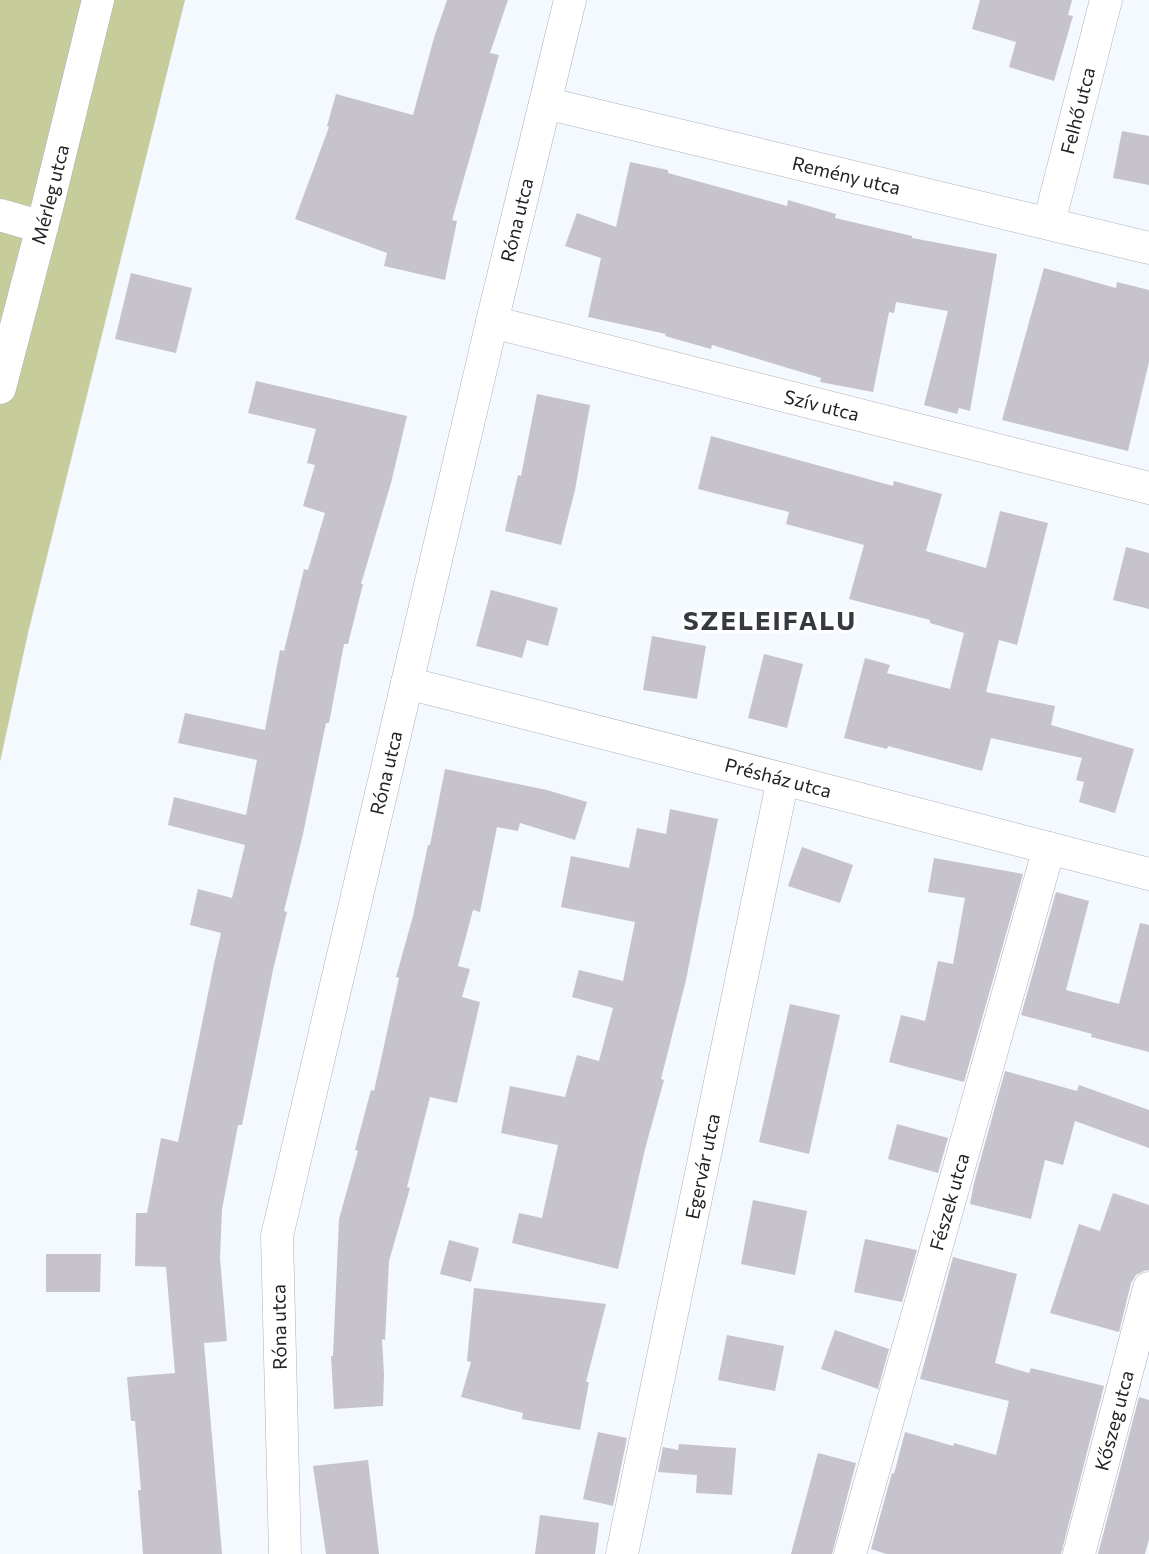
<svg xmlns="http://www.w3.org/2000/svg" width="1149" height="1554" viewBox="0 0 1149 1554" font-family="Commissioner,sans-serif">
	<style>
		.green { fill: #c7cc9b }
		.building { fill: #c7c3cc }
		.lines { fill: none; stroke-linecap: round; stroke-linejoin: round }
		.street-casing { stroke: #adb1b9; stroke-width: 33 }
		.street { stroke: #fff; stroke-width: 32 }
		.labels { text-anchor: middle; stroke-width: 6; stroke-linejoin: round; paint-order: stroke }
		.street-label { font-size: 19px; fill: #212326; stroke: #fff }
		.district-label { font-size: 26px; font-weight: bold; letter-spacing: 2px; fill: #363a40; stroke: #fff }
	</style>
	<rect width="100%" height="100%" fill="#f4f8ff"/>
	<polygon class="green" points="0,0 185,0 28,633 0,762"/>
	<g class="building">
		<polygon points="447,0 508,0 490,53 499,55 452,220 457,221 445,280 384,266 387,253 295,219 329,127 327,126 336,94 413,115 434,38"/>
		<polygon points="980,0 1072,0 1068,15 1073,16 1054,81 1009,67 1016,42 972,29"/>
		<polygon points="1122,131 1149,136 1149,185 1113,178"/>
		<polygon points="630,162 668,170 668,173 787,206 788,200 836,214 835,218 912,236 912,238 997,254 970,411 959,408 957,414 924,405 948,311 896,302 894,313 889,312 873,392 820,382 821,378 712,345 711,349 665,336 666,334 588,317 601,258 565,246 577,213 616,227"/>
		<polygon points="1044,268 1116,288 1117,282 1149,290 1149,362 1128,451 1002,420"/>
		<polygon points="131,273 192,288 176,353 115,339"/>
		<polygon points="256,381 407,416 391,483 361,584 363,584 348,644 344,644 329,723 326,723 303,834 284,911 287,912 273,970 242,1125 238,1125 222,1209 220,1258 227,1341 204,1343 222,1554 143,1554 138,1490 141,1490 135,1421 131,1421 127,1377 175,1373 166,1267 135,1266 136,1213 147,1213 161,1138 178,1142 214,964 221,933 190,925 198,889 232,898 245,845 168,825 174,797 246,815 257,760 178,743 185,713 265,730 280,650 284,651 304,569 308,570 325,513 303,506 315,465 307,463 316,429 248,413"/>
		<polygon points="537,394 590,405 575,490 561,545 505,531 518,475 521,476"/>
		<polygon points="711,436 893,486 894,481 942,494 926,551 986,568 1000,511 1048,523 1017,645 999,640 986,692 1055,706 1051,725 1134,749 1115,813 1079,802 1084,782 1076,780 1082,758 991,738 982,771 888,746 887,749 844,738 865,658 890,665 887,673 950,689 964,633 930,623 930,620 849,599 864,545 786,524 789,512 698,489"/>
		<polygon points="1126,547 1149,553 1149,609 1113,600"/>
		<polygon points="491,590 558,608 548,646 527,640 522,658 476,646"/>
		<polygon points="652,636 706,646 697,699 643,690"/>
		<polygon points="764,654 803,664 787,728 748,718"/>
		<polygon points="445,769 547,790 587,802 575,840 520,823 518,831 497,827 480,912 473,910 458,966 470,969 462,997 480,1002 457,1103 430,1097 407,1187 410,1188 389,1261 385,1340 382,1339 384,1375 383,1406 334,1409 331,1356 333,1356 339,1219 358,1151 355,1150 371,1090 374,1091 399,978 396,977 413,916 428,845 430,845"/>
		<polygon points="670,809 718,819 686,980 661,1079 664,1080 645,1149 618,1269 512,1243 519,1213 542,1218 558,1145 501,1133 510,1086 565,1097 577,1055 599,1061 613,1008 572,997 579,970 623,981 635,922 561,907 571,856 629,868 637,828 666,834"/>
		<polygon points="802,847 853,865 840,903 788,886"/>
		<polygon points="934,858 1023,874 964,1082 889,1062 901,1015 925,1021 938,961 953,964 965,898 928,892"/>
		<polygon points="1056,892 1089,901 1066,990 1119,1004 1140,923 1149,925 1149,1052 1091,1037 1092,1034 1021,1015"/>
		<polygon points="790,1004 840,1015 809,1154 759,1142"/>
		<polygon points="1005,1071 1077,1091 1079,1085 1149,1110 1149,1148 1075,1121 1063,1165 1045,1160 1031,1219 970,1204 974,1183"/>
		<polygon points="897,1124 948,1138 938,1173 888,1159"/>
		<polygon points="1113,1193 1149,1205 1149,1270 1144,1271 1136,1275 1131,1283 1119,1332 1050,1313 1079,1224 1100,1231"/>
		<polygon points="753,1200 807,1211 795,1275 741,1264"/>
		<polygon points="865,1239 917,1250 902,1302 854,1292"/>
		<polygon points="449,1240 479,1248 471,1282 440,1274"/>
		<polygon points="46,1254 101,1254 100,1292 46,1292"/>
		<polygon points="953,1257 1017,1274 995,1363 1029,1373 1031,1368 1104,1386 1061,1554 886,1554 871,1549 892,1473 894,1474 905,1432 953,1446 954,1443 996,1455 1009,1401 920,1379"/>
		<polygon points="474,1288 606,1304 586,1382 589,1382 580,1430 522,1419 523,1413 461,1397 471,1362 467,1361"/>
		<polygon points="835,1330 889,1349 878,1389 821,1369"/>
		<polygon points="727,1335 784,1346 775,1391 718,1380"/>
		<polygon points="1139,1397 1149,1400 1149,1539 1145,1554 1098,1554"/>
		<polygon points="598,1432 627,1438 613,1506 583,1499"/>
		<polygon points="679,1444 736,1448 732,1495 696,1493 697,1475 658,1472 663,1447 678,1450"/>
		<polygon points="818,1453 856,1463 832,1554 791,1554"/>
		<polygon points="368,1460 379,1554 326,1554 313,1466"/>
		<polygon points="540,1515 599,1523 595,1554 535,1554"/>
	</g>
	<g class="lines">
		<defs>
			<g id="street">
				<path id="s1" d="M 545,103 L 1149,248"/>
				<polyline points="0,215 42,227"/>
				<path id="s2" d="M 1049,223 L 1106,0"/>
				<path id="s3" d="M 492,322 L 1149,488"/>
				<path id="s4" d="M 0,388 L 48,204 L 98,0"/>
				<path id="s5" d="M 407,683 L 783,779 L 1149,874"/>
				<path id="s6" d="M 285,1554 L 277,1236 L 492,322 L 570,0"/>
				<path id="s7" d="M 622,1554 L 783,779"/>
				<path id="s8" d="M 850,1554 L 1049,848"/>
				<path id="s9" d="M 1079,1554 L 1149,1288"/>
			</g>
		</defs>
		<use href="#street" class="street-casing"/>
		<use href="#street" class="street"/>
	</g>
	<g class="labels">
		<g class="street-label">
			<text dy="7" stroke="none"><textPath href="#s2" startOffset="116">Felhő utca</textPath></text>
			<text dy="7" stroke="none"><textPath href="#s1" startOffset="310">Remény utca</textPath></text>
			<text dy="7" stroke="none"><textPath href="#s4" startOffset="200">Mérleg utca</textPath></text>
			<text dy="7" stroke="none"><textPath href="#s6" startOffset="1362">Róna utca</textPath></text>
			<text dy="7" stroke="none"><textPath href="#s3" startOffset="340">Szív utca</textPath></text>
			<text dy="7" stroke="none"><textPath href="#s6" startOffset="794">Róna utca</textPath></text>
			<text dy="7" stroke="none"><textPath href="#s5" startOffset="383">Présház utca</textPath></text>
			<text dy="7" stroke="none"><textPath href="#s7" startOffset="396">Egervár utca</textPath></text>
			<text dy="7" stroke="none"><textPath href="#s8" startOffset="366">Fészek utca</textPath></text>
			<text transform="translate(279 1327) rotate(-91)" y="7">Róna utca</text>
			<text dy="7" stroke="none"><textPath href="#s9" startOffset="138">Kőszeg utca</textPath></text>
		</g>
		<g class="district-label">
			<text x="770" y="630">SZELEIFALU</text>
		</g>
	</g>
</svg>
